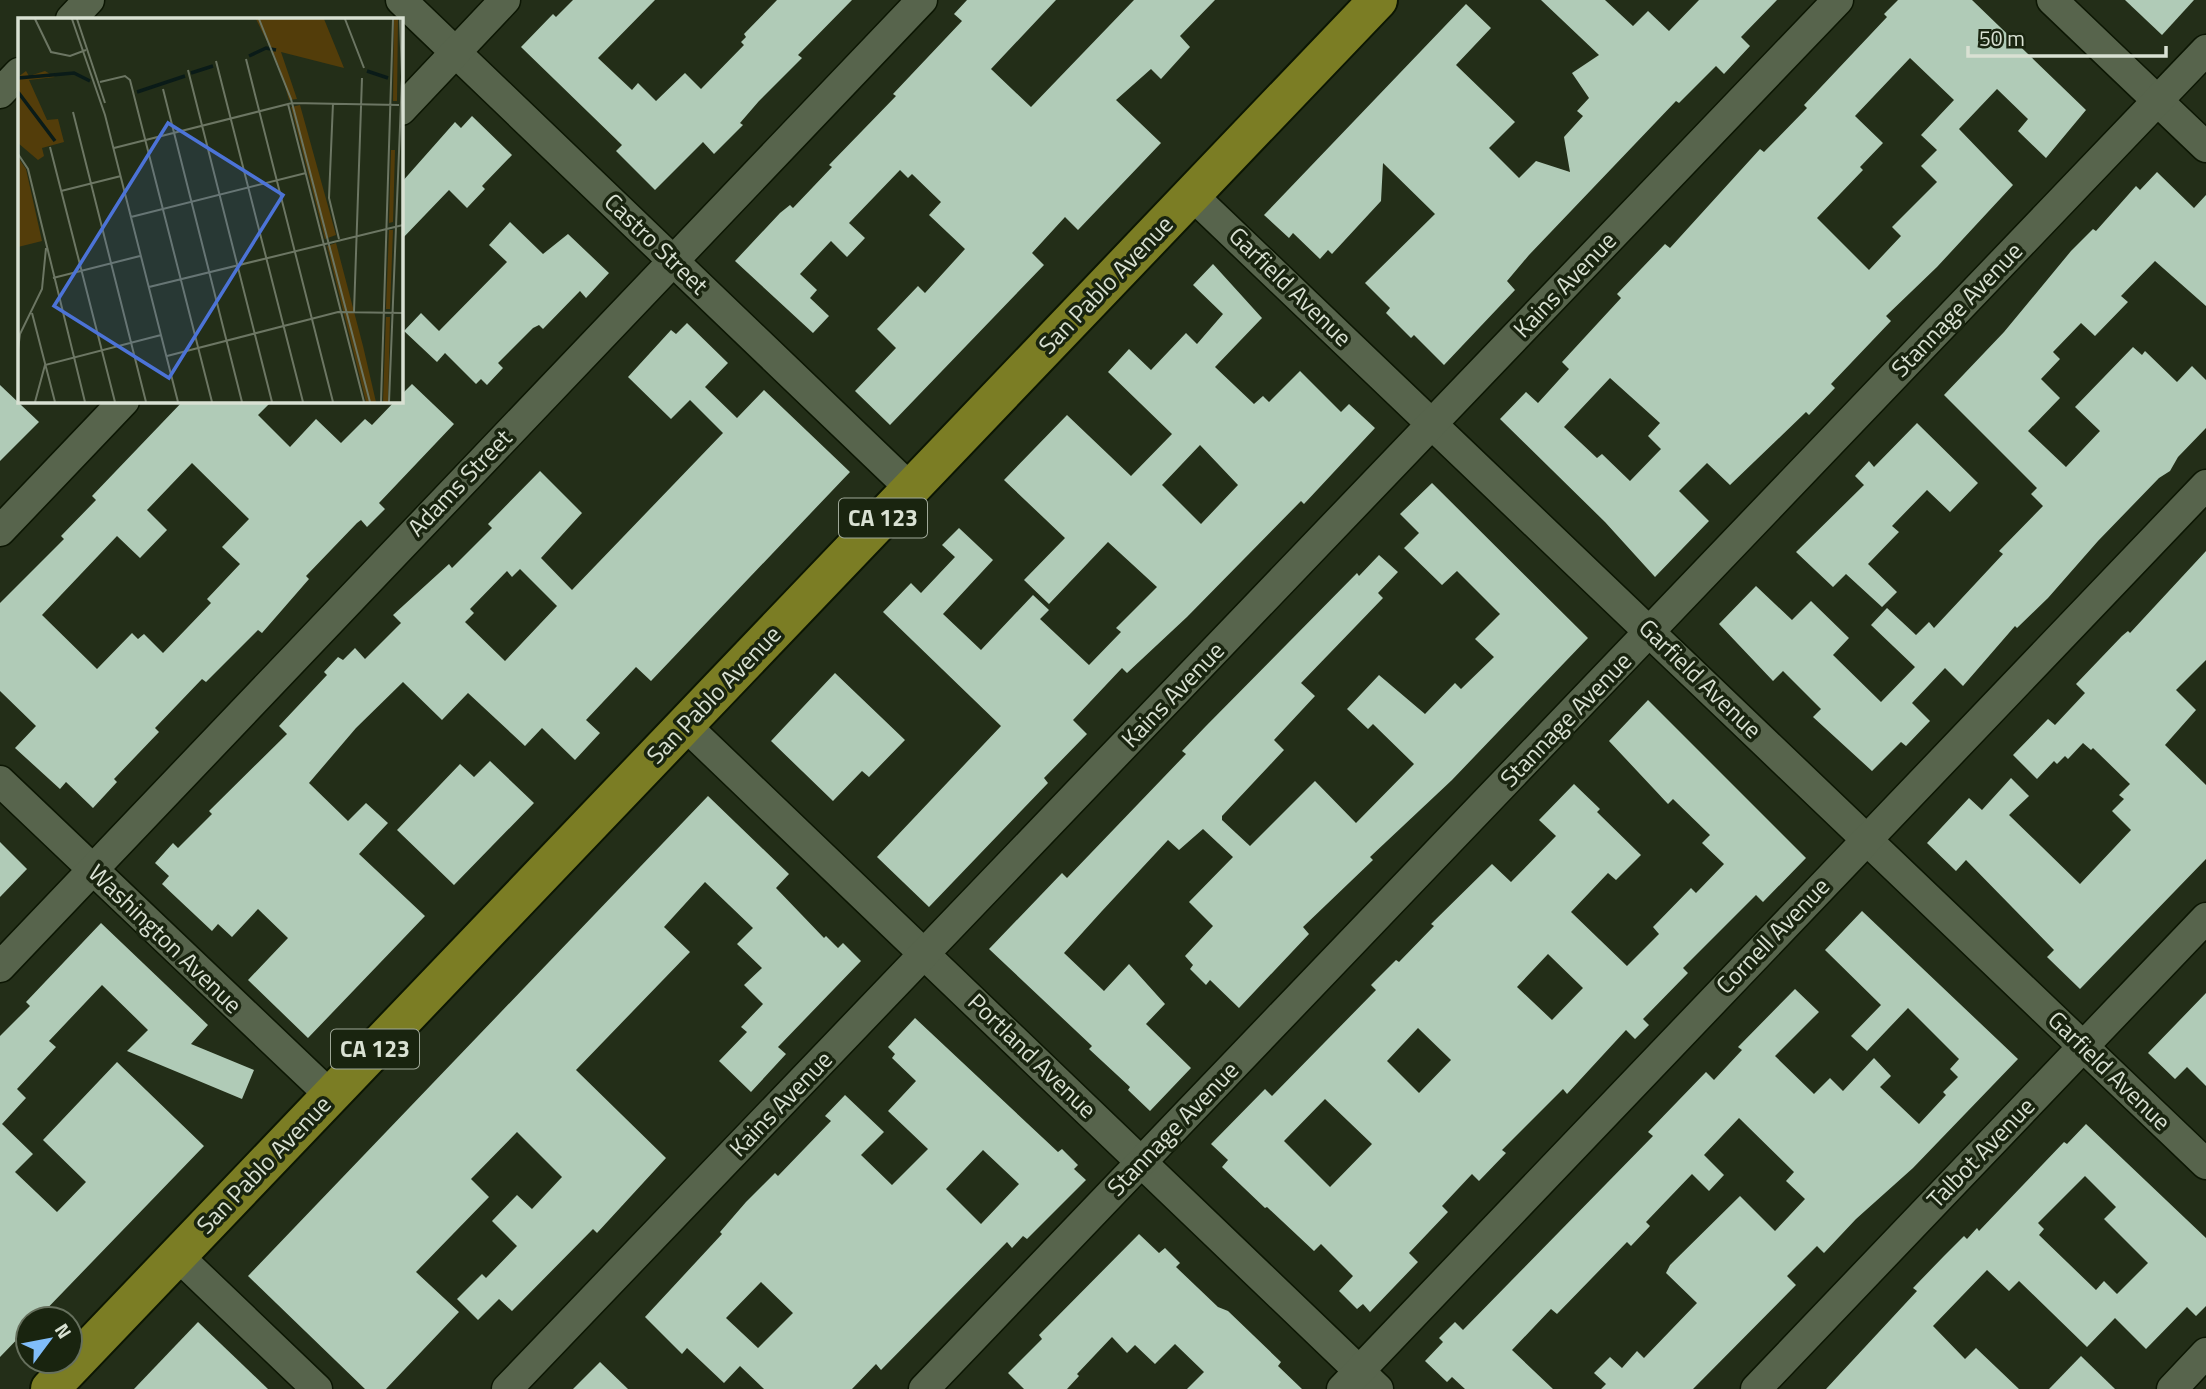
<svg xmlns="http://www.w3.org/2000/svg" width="2206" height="1389" viewBox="0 0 2206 1389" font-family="'Titillium Web',sans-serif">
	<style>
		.building { fill: #b0cbb7; fill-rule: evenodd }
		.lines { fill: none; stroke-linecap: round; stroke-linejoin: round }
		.minor-casing { stroke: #0c1603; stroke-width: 33 }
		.major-casing { stroke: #0c1603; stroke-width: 42 }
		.minor { stroke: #57644c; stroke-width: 30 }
		.major { stroke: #7b7d24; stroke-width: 38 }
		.labels { text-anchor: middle; stroke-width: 7; stroke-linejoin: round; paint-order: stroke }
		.shield { fill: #19240f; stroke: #9fa898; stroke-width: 2 }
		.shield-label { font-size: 23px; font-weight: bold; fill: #d9e1d3 }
		.street-label { font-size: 24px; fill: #d9e1d3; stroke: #19240f }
		.inset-river { fill: none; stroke: #0a1b18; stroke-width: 3.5 }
		.inset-road { fill: none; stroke: #6c7663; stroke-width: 2 }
		.view { fill: #4c73d7; fill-opacity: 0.15; stroke: #4c73d7; stroke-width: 3.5 }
		.inset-edge { fill: none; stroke: #d9e1d3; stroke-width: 3.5 }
	</style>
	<rect width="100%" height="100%" fill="#232e18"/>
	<g class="building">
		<polygon points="573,0 655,0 598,58 632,90 638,83 656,101 685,73 701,89 744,45 741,42 746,37 744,34 777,0 852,0 798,55 802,58 759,101 740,123 743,125 714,154 703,142 655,190 616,151 622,145 521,47 553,14 556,17"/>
		<polygon points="967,0 1056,0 991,69 1031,107 1134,0 1215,0 1180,36 1190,47 1161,79 1151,69 1116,100 1161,143 1078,230 1065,217 1032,253 1044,265 890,425 855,391 896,348 877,329 918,286 925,293 965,249 929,215 941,202 912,174 908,178 900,170 849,223 865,238 847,257 831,241 800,274 817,290 810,298 829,316 813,333 735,261 780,213 790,205 793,208 832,167 829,165 896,96 893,94 962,21 954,14"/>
		<polygon points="1541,0 1605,0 1633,26 1648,11 1669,31 1699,0 1777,0 1741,37 1750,46 1724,74 1716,66 1679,103 1676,101 1529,255 1507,281 1515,290 1444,365 1414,335 1411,338 1386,313 1390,308 1365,283 1435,214 1383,163 1381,201 1332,254 1328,250 1320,259 1293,233 1289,238 1264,215 1466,4 1491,28 1456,65 1515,122 1489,148 1519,178 1536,161 1570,172 1564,137 1583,116 1577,111 1589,98 1572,73 1599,55"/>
		<path d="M 1898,0 L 1972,0 L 2086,110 L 2046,158 L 2018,131 L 2028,119 L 1997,89 L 1959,129 L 2013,185 L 1937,267 L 1886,316 L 1891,321 L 1831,384 L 1835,388 L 1809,415 L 1806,412 L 1730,485 L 1707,463 L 1679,491 L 1709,521 L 1655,577 L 1605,522 L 1500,419 L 1526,392 L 1538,403 L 1569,369 L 1562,362 L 1621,298 L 1617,294 L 1665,244 L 1670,248 L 1760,149 L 1764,152 L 1807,108 L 1804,105 L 1887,17 L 1884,14 ZM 1910,58 L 1954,100 L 1921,135 L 1937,150 L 1921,166 L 1937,182 L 1892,227 L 1901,236 L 1869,270 L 1817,218 L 1863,170 L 1860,167 L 1883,143 L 1855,116 ZM 1610,378 L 1660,423 L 1648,436 L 1661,449 L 1630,481 L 1602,454 L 1597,458 L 1564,427 Z"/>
		<polygon points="2125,0 2194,0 2162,35"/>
		<polygon points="472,116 512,155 482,186 485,189 467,208 449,190 401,240 401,183 455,122 461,128"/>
		<polygon points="2157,172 2194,208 2206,195 2206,306 2155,261 2121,296 2128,302 2095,336 2081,323 2053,352 2060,359 2041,379 2060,398 2028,431 2066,467 2100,431 2075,407 2133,347 2142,355 2145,351 2177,382 2192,366 2206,380 2206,428 2178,457 2170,471 2159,478 2098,541 2048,598 2017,628 2015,626 1963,686 1945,668 1912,703 1930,721 1906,746 1901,742 1872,771 1813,717 1821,709 1783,671 1773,681 1719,624 1756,586 1792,620 1811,601 1849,638 1833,655 1881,702 1915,667 1871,625 1887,608 1916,635 1929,622 1934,628 2003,554 1999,551 2043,506 2031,494 2037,488 1944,395 2004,332 2071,251 2093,229 2096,231 2136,186 2140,190"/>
		<polygon points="510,222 543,254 568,234 609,273 586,298 580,291 543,329 539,325 533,328 498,363 503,368 487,385 481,379 476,384 445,353 437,362 404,331 421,313 439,331 507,262 489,245"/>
		<path d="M 1213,264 L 1262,318 L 1215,367 L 1254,404 L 1263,396 L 1269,402 L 1300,371 L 1341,412 L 1349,404 L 1375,428 L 1304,504 L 1301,501 L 1187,617 L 1127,673 L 1122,668 L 1073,720 L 1087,734 L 1044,778 L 1048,783 L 929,907 L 877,857 L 1001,726 L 883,612 L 911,583 L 921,593 L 955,557 L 942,545 L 959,528 L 993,560 L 943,614 L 981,650 L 1033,595 L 1049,610 L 1040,619 L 1089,665 L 1121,632 L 1116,628 L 1157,587 L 1108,542 L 1049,604 L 1024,580 L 1065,538 L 1004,480 L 1067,415 L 1131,476 L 1172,434 L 1108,372 L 1129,349 L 1151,370 L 1186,333 L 1197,344 L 1223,314 L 1193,285 ZM 1200,445 L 1238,485 L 1201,524 L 1162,485 Z"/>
		<path d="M 687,323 L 728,363 L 705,387 L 737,418 L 764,390 L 850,472 L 651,681 L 636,667 L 586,720 L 600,733 L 575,760 L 542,728 L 525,746 L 468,693 L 442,720 L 403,682 L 356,728 L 309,783 L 348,821 L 366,803 L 388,823 L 359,854 L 425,916 L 308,1038 L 248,980 L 288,938 L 258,909 L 232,937 L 218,924 L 212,931 L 162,884 L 169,876 L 155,863 L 173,843 L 178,848 L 212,814 L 209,811 L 287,734 L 279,726 L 327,675 L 324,672 L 338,657 L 343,660 L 355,648 L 365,659 L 401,623 L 393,615 L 449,564 L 452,568 L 492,528 L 488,524 L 540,471 L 582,513 L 541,558 L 572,590 L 723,433 L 690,400 L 671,419 L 628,377 L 671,330 L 676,334 ZM 520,569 L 557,606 L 505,661 L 465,622 L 474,613 L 470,609 L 507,571 L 512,577 Z"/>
		<path d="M 412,384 L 454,424 L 379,503 L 385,509 L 367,527 L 361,520 L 357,523 L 306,576 L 309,579 L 262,633 L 258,630 L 206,682 L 202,679 L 155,728 L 159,732 L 114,779 L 117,782 L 93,808 L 66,782 L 60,789 L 15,748 L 36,726 L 0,691 L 0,603 L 64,539 L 61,536 L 96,500 L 92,496 L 183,401 L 272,401 L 258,415 L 290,447 L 316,419 L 341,443 L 365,419 L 372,425 L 395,401 L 401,401 L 401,395 ZM 192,463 L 249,519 L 222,547 L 240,564 L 207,599 L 211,603 L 163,653 L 144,634 L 138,639 L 132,633 L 97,669 L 42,615 L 117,536 L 140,558 L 167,530 L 147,510 Z"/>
		<polygon points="0,385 39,422 0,461"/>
		<polygon points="1917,423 1978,483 1950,512 1927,490 1892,526 1899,532 1868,564 1897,592 1882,607 1846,574 1833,587 1796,552 1864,485 1855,476 1869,461 1874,467"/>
		<polygon points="1432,483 1588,638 1452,780 1370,857 1373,860 1303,927 1309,934 1239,1008 1210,980 1206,985 1190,969 1193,965 1185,956 1213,926 1189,902 1233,857 1203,829 1179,850 1168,840 1102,911 1064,953 1104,991 1129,964 1165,1004 1146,1024 1191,1068 1150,1111 1128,1090 1130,1087 1089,1049 1092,1046 989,949 1062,873 1067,878 1186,754 1182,751 1206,726 1357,573 1359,576 1379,555 1398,572 1378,593 1383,598 1301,683 1315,696 1274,740 1284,750 1222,816 1222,820 1250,846 1315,781 1356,823 1414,764 1373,724 1368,729 1347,709 1379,675 1425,714 1455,683 1461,689 1494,657 1475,639 1500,614 1457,571 1442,585 1404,548 1419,533 1400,514"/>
		<polygon points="2206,551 2206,660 2176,690 2196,710 2165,745 2206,785 2206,859 2080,989 2047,957 2054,950 1966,860 1956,871 1927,843 1969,798 1982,810 2011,778 2029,796 2009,815 2080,884 2131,830 2112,811 2124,799 2119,795 2130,784 2093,748 2091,750 2083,743 2068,759 2065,756 2057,764 2054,761 2037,779 2013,755 2048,719 2055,725 2085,693 2076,684 2122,636 2128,631 2130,633"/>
		<polygon points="835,673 905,740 869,777 862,771 833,801 771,741"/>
		<path d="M 1648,700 L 1806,858 L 1763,902 L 1756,895 L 1683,968 L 1688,973 L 1643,1019 L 1649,1025 L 1635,1039 L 1626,1030 L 1567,1094 L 1563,1089 L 1502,1150 L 1506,1153 L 1479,1181 L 1472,1174 L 1442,1206 L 1448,1212 L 1409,1253 L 1418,1262 L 1370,1312 L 1363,1304 L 1357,1309 L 1339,1291 L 1353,1276 L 1321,1244 L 1314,1251 L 1267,1207 L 1265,1208 L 1222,1167 L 1228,1160 L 1211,1144 L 1265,1089 L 1272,1096 L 1376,990 L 1371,985 L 1396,960 L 1399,962 L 1434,926 L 1431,924 L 1492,864 L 1511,882 L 1556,836 L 1539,820 L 1574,784 L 1600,809 L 1597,812 L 1641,855 L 1616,880 L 1608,873 L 1571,912 L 1627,966 L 1659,934 L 1653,927 L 1691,888 L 1696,893 L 1724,864 L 1702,843 L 1710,835 L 1673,799 L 1668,804 L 1609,741 ZM 1548,954 L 1583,988 L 1552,1020 L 1517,987 ZM 1418,1028 L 1451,1060 L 1419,1093 L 1387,1061 ZM 1325,1099 L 1372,1144 L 1330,1187 L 1284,1141 Z"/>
		<polygon points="490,761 534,803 454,885 397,830 460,764 474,777"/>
		<polygon points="708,796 789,874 776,888 824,938 826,936 838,948 843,943 861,961 778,1047 786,1054 751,1092 719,1061 747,1032 741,1027 763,1004 744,985 762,968 737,944 753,928 705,882 664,927 690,952 576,1070 666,1158 597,1233 593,1229 512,1311 499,1299 478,1320 457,1299 482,1274 486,1278 517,1246 492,1221 517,1195 532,1209 562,1177 517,1132 471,1179 489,1197 416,1272 459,1312 386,1389 365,1389 248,1276"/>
		<polygon points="0,842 27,869 0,897"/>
		<polygon points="1862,911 2018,1059 1913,1168 1856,1219 1824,1253 1817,1246 1787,1276 1796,1285 1693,1389 1601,1389 1606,1384 1594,1373 1610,1357 1622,1368 1637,1351 1644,1358 1697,1303 1666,1273 1670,1265 1740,1196 1775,1231 1805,1199 1786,1181 1794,1172 1739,1118 1704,1155 1724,1175 1709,1191 1692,1174 1646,1222 1650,1226 1631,1246 1627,1242 1557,1314 1551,1309 1512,1350 1553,1389 1465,1389 1452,1377 1447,1382 1425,1361 1443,1342 1439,1338 1455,1322 1463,1330 1653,1136 1648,1132 1706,1072 1714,1080 1742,1050 1738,1047 1795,989 1819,1012 1775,1056 1814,1094 1830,1078 1843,1091 1874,1058 1891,1076 1880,1087 1919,1124 1946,1095 1943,1092 1958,1077 1950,1069 1959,1059 1908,1008 1867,1051 1851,1036 1881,1005 1825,950"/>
		<polygon points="101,923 208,1025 191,1044 254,1070 242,1099 127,1051 148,1030 102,985 49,1041 56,1047 17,1089 26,1098 2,1124 33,1154 15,1172 57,1212 86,1182 43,1140 117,1062 204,1146 37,1319 28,1319 28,1328 0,1357 0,1036 30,1006 26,1002"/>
		<polygon points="2206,993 2206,1086 2187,1067 2175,1079 2148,1053"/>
		<path d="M 915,1018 L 1058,1152 L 1062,1149 L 1078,1165 L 1074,1169 L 1086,1180 L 1027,1239 L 1023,1236 L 1012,1248 L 1007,1242 L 881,1370 L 876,1364 L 852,1389 L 764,1389 L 740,1366 L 724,1383 L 687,1348 L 682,1354 L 645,1317 L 722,1234 L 720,1232 L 746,1202 L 775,1173 L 778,1176 L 831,1121 L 825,1116 L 845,1095 L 884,1132 L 861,1155 L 892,1185 L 928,1149 L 888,1111 L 916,1081 L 892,1058 L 895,1054 L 888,1047 ZM 983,1150 L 1019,1184 L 981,1224 L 946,1189 ZM 761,1282 L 793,1313 L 758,1348 L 726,1318 Z"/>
		<path d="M 2086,1124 L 2206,1238 L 2206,1306 L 2196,1316 L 2187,1307 L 2146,1349 L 2115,1318 L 2087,1347 L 2019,1281 L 2009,1291 L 1987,1270 L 1933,1326 L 1965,1359 L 1976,1348 L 2019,1389 L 1826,1389 L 1917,1291 L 1913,1288 L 1944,1256 L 1964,1236 L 1967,1239 L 1977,1228 L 1979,1231 L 2064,1142 L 2067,1144 ZM 2085,1176 L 2116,1207 L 2104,1219 L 2148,1263 L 2117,1294 L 2104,1281 L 2096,1290 L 2039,1235 L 2044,1229 L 2038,1223 Z"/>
		<polygon points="1139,1234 1159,1253 1165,1248 1180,1263 1176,1267 1218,1307 1228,1311 1281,1362 1278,1366 1302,1389 1187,1389 1204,1372 1175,1344 1155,1364 1135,1345 1127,1353 1112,1337 1077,1374 1079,1376 1067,1389 1024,1389 1008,1373 1042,1339 1039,1335"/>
		<polygon points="198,1322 268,1389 134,1389"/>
		<polygon points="2081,1356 2115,1389 2049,1389"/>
		<polygon points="600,1362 628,1389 573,1389"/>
	</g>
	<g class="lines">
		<defs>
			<g id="minor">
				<polyline points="401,0 911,489"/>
				<polyline points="2052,0 2206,147"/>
				<polyline points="71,19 89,0"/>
				<polyline points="0,93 19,73"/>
				<polyline points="401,110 505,0"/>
				<polyline points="1192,195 2206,1164"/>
				<polyline points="0,531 124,401"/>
				<polyline points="685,725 1378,1389"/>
				<polyline points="0,781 331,1096"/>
				<polyline points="0,967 922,0"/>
				<polyline points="178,1256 317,1389"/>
				<polyline points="507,1389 1838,0"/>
				<polyline points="924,1389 2206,50"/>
				<polyline points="1342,1389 2206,485"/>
				<polyline points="1756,1389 2206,918"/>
				<polyline points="2172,1389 2206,1353"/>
			</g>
			<polyline id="major" points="50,1389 1378,0"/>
		</defs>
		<use href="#minor" class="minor-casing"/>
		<use href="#major" class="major-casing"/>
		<use href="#minor" class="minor"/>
		<use href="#major" class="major"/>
	</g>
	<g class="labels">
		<g class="shield">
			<rect x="839" y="498.5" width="88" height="39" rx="5"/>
			<rect x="331" y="1029.5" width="88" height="39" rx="5"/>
		</g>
		<g class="shield-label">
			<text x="883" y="526">CA 123</text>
			<text x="375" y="1057">CA 123</text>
		</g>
		<g class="street-label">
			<text transform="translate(656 244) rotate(44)" y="8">Castro Street</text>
			<text transform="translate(1106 285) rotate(-46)" y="8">San Pablo Avenue</text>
			<text transform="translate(1565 285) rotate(-46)" y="8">Kains Avenue</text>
			<text transform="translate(1290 287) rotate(44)" y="8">Garfield Avenue</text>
			<text transform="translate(1957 310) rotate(-46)" y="8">Stannage Avenue</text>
			<text transform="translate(460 483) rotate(-46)" y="8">Adams Street</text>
			<text transform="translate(1700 679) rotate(44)" y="8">Garfield Avenue</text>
			<text transform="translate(714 695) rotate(-46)" y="8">San Pablo Avenue</text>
			<text transform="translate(1173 695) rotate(-46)" y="8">Kains Avenue</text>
			<text transform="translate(1566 720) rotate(-46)" y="8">Stannage Avenue</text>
			<text transform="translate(1773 936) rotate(-46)" y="8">Cornell Avenue</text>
			<text transform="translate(165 939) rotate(44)" y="8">Washington Avenue</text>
			<text transform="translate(1032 1056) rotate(44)" y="8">Portland Avenue</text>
			<text transform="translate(2109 1071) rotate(44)" y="8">Garfield Avenue</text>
			<text transform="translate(781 1104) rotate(-46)" y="8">Kains Avenue</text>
			<text transform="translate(1173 1129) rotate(-46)" y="8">Stannage Avenue</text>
			<text transform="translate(1981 1153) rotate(-46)" y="8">Talbot Avenue</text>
			<text transform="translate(264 1165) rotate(-46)" y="8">San Pablo Avenue</text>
		</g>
	</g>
	<g transform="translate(18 18)">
		<rect width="385" height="385" fill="#232e18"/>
		<path d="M 238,1 L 306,1 L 326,50 L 263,34 L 279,81 L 271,82 L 261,48 ZM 376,1 L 380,1 L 379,83 L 375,83 ZM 8,53 L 11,58 L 27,53 L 37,59 L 11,62 L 29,102 L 40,101 L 46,124 L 24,130 L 26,138 L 20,142 L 0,125 L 0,59 ZM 282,87 L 318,217 L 307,221 L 273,89 ZM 373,132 L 377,132 L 375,204 L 371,205 ZM 0,139 L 8,151 L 24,223 L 0,229 ZM 371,212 L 375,212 L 372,291 L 368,291 ZM 318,225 L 345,328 L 358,384 L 348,384 L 309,228 ZM 368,299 L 372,299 L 370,384 L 365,384 Z" fill="#533d0a"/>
		<path class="inset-river" d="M 231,38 L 248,30 L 258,32M 349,53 L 370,60M 173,55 L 195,48M 0,60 L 56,55 L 72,63M 0,74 L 37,123M 119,74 L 167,58"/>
		<path class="inset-road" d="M 17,1 L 33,34 L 52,38 L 68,32M 54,1 L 87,97 L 160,384M 59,1 L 87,85M 241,1 L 273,81 L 352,384M 327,1 L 346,50M 228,41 L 315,384M 198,43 L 285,384M 170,52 L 254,384M 82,64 L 107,58 L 112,62 L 194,384M 145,71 L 224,384M 315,85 L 311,180 L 321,221M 270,86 L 346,384M 55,94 L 128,384M 32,129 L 97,384M 96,130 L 274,85 L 381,87M 0,136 L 10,151 L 67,384M 43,173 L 103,158M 113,199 L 288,155M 35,260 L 122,238M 0,261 L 0,287M 131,269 L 385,207M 336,294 L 344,60M 14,295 L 37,384M 0,332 L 2,316 L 24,271 L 28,230M 149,338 L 320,294 L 385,295M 17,384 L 27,347 L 143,317M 363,384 L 375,1M 371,384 L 384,59 L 382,1"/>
		<path class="view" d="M 150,105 L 265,177 L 151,360 L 36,288 Z"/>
		<rect width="385" height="385" class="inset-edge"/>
	</g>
	<g transform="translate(49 1340) rotate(58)"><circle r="33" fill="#19240f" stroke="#66705d" stroke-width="2"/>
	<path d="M0-5L12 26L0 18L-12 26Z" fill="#80bdfa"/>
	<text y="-10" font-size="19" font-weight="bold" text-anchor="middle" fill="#d9e1d3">N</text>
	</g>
	<path d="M1968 46v10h198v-10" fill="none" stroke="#d9e1d3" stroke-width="3.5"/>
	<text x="1979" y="46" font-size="21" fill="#d9e1d3" stroke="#19240f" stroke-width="5" paint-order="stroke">50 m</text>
</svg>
